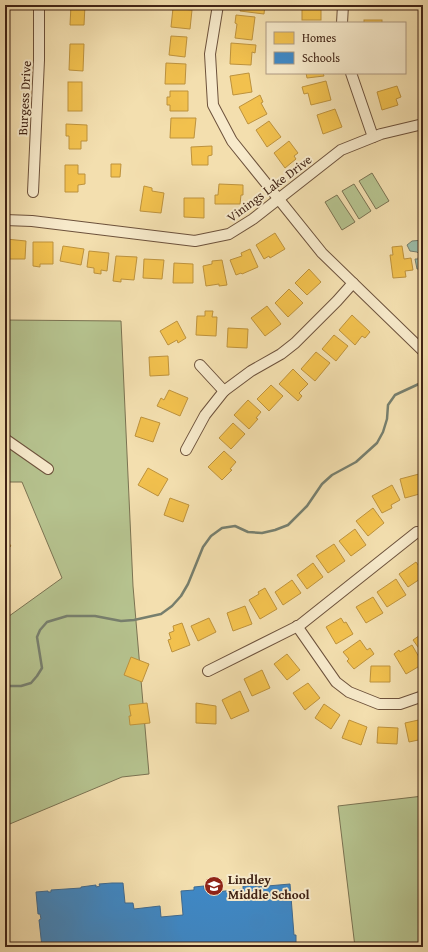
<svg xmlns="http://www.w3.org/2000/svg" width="428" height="952" viewBox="0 0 428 952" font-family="'Gentium Book Plus',serif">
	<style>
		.green { fill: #b6c38f; stroke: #7b7352 }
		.water { fill: #9bbda9; stroke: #777f6e }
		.homes { fill: #f2c14e; stroke: #bd923d }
		.schools { fill: #3f88c5; stroke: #3f6a90 }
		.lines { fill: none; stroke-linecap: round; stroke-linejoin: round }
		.stream { stroke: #777f6e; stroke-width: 2.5 }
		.minor-casing { stroke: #6d523c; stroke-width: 12 }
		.minor { stroke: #f7eacb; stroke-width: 10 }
		.labels { text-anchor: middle; stroke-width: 4; stroke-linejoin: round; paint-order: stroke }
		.street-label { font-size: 13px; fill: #402315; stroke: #f7eacb }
		.poi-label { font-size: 13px; font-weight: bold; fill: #402315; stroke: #f7eacb; text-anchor: start }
	</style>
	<rect width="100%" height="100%" fill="#f3dfaf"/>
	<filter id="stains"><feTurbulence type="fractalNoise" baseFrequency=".005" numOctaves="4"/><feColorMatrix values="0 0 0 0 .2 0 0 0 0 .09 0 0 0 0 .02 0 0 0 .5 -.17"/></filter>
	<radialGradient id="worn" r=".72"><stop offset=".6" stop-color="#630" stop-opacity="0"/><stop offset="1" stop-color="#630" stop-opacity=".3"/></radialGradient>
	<g class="green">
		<polygon points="372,173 389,201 376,209 359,181"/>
		<polygon points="354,184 371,211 359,219 342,191"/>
		<polygon points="337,195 355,222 342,230 325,202"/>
		<polygon points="5,320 121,321 133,586 149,774 122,777 5,826 5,619 62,578 22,482 5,482"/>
		<polygon points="423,796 423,947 355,947 338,806"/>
	</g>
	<polygon class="water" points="423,240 423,269 417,269 415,259 418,259 419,254 417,252 410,251 407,245 412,241"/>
	<g class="homes">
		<polygon points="71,5 85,5 84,25 70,25"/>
		<polygon points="241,5 265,5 264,14 240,11"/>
		<rect x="302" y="5" width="19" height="15"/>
		<polygon points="366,5 382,5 381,9 366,7"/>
		<polygon points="173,8 192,10 190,29 171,27"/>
		<polygon points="236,15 255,17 252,40 235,38 237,24 235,23"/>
		<rect x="364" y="20" width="18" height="3"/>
		<polygon points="171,36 187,37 185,57 169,55"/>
		<polygon points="231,43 256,45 255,53 252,52 251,65 230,64"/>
		<polygon points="70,44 84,44 83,71 69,70"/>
		<polygon points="166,63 186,64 185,84 165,84"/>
		<polygon points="249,73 252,92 233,95 230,76"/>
		<polygon points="306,73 323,73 324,76 307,78"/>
		<polygon points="326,81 331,100 311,105 308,93 304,94 302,87"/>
		<rect x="68" y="82" width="14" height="29"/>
		<polygon points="397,86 401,97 396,99 398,105 382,110 377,92"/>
		<polygon points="170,91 188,91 188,111 170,111 170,105 167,105 167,97 170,97"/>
		<polygon points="260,95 263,102 261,103 267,114 248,124 239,107"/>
		<polygon points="335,109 342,127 323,134 317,115"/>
		<polygon points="171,118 196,118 194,138 170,138"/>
		<polygon points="269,121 281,137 267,147 256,130"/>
		<polygon points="66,124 87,125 87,141 81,141 81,149 69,149 69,136 66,136"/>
		<polygon points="289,141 298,153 294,156 296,159 285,168 274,153"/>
		<polygon points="212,146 212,155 208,156 208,165 192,165 191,147"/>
		<polygon points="111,164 121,164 120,177 111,177"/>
		<polygon points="65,165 78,165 78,174 85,174 85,184 78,185 78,192 65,192"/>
		<polygon points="219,184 243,185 243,195 241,195 240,204 215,204 215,195 218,195"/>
		<polygon points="144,186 152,188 152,191 164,193 161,213 140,211"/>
		<polygon points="184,198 204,198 204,218 184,217"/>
		<polygon points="275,233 285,249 270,258 269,256 264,259 256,245"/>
		<polygon points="6,239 26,241 25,259 6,259"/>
		<polygon points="33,242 53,242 53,264 40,264 40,267 33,266"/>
		<polygon points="63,246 84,249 81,265 60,261"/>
		<polygon points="402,246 404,259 411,258 413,270 405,271 406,277 393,278 390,255 393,255 392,247"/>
		<polygon points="250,249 258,267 242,274 241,273 236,275 230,260 242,256 241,253"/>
		<polygon points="89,251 109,253 107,271 101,270 101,274 94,273 94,268 87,267"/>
		<polygon points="116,256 137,257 134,280 121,279 121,282 113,281"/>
		<polygon points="144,259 164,260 162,279 143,278"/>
		<polygon points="222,260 227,285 219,286 219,284 206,286 203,266 212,264 212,261"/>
		<polygon points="174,263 193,264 193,283 173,283"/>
		<polygon points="309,269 321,282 307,295 295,283"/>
		<polygon points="289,289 303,303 288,317 275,303"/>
		<polygon points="267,306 281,324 265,336 251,318"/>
		<polygon points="205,311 213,311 212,317 217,317 216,336 196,335 197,316 205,316"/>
		<polygon points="352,315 370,332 365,338 362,336 355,345 339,330"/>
		<polygon points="177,321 186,338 178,343 177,340 168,345 160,331"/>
		<polygon points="228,328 248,329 247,348 227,347"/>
		<polygon points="334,335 348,346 336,361 322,349"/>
		<polygon points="316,352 330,363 315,381 301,369"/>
		<polygon points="168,356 169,375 150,376 149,357"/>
		<polygon points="293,369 308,384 299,393 302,396 298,401 279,384"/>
		<polygon points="271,385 283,396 269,411 257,399"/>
		<polygon points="169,390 188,398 180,416 157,406 161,398 164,400"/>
		<polygon points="248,400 261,412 256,418 258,419 249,429 234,415"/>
		<polygon points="141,417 160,423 153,442 135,436"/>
		<polygon points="233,423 245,434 231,449 219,438"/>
		<polygon points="224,451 236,462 230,469 232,470 222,480 208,467"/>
		<polygon points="148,468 168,479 158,496 138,485"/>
		<polygon points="419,474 423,493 405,498 400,479"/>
		<polygon points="392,485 400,500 391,505 392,508 382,513 372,496"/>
		<polygon points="170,498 189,505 183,522 164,515"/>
		<polygon points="373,508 384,523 368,536 356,521"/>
		<polygon points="355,529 366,545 351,556 339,541"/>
		<polygon points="5,538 11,546 5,551"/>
		<polygon points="334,544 345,561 328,573 316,556"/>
		<polygon points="416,562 423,572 423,577 408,587 399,574"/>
		<polygon points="313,563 323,577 307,589 297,575"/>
		<polygon points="5,567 9,568 6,591 5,591"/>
		<polygon points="396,579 406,595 387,607 377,592"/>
		<polygon points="292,580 301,593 283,605 275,592"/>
		<polygon points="265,588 277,609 260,619 249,600 259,594 258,592"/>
		<polygon points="373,597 383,613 366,623 356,607"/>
		<polygon points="245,606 252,624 233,631 227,613"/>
		<polygon points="209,618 216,632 198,641 191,626"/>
		<polygon points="341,618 344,623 346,622 353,634 336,644 326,627"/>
		<polygon points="182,623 190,645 172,652 168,640 171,639 169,633 174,631 173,626"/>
		<polygon points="423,633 423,654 413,640"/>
		<polygon points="360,640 367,650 370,648 374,654 354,669 347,661 349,659 343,652"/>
		<polygon points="412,645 423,664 406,674 394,654 399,650 400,652"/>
		<polygon points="287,654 300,670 287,680 274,664"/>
		<polygon points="131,657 149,664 142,682 124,675"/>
		<polygon points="371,666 390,666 390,682 370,682"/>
		<polygon points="262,670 270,688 252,696 244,679"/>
		<polygon points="308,683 320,698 305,710 293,693"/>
		<polygon points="240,691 249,711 231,719 222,700"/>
		<polygon points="147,703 150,723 130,725 129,716 131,716 129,705"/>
		<polygon points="196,703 216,706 216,724 196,723"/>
		<polygon points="324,704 340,715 331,729 315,718"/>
		<polygon points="423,719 423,739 409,742 405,723"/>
		<polygon points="349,720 367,727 361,745 342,738"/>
		<polygon points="378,727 398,728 397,744 377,743"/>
	</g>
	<polygon class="schools" points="112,883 123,883 125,903 133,903 134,909 160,906 161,917 183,915 181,891 194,890 194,887 204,886 204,889 216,888 216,892 243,889 243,886 256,885 256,887 290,884 294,935 296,935 296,943 295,943 295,947 42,947 39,920 41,919 40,914 38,914 36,892 48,891 48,892 51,892 51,890 81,888 81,887 96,885 96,887 100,886 99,884"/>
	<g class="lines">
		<polyline class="stream" points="5,686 21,686 31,683 37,676 42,668 37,637 40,630 47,622 67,616 95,616 121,621 134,620 161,614 172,606 181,596 188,584 203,547 211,536 222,528 235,526 248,532 262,533 275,530 288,525 307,506 322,484 332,475 356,462 377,443 383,432 387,419 388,405 395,395 423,382"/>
		<defs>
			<g id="minor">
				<polyline points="218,5 210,54 213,105 232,141 322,253 423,351"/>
				<polyline points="342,23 343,5"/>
				<polyline points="351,73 373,137"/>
				<polyline points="33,192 39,60 39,5"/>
				<polyline points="5,220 32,221 195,241 229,234 253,219 341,150 381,134 423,124"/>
				<polyline points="200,365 224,391"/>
				<polyline points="5,439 48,469"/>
				<polyline points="186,450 205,415 224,391 251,371 281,354 295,343 337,301 353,283"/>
				<polyline points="297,626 336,682 349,692 379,704 400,704 423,696"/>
				<polyline points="208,671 300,625 417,532"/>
			</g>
		</defs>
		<use href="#minor" class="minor-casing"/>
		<use href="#minor" class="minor"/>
	</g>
	<defs>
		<symbol id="school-disc" viewBox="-11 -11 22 22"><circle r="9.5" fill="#8f2418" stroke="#f7eacb"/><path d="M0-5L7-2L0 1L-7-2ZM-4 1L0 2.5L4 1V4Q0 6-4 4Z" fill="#fff"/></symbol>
	</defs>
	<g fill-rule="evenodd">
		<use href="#school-disc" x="203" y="875" width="22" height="22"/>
	</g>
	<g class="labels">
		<g class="street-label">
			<text transform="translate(24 98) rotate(-87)" y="5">Burgess Drive</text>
			<text transform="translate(269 188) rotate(-37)" y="5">Vinings Lake Drive</text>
		</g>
		<g class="poi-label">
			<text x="228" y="884">Lindley<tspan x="228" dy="15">Middle School</tspan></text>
		</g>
	</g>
	<rect width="428" height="952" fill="none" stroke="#f3dfaf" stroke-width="20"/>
	<rect x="6" y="6" width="416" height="940" fill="none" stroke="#402315" stroke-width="2"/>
	<rect x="10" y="10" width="408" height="932" fill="none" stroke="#402315"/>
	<rect x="266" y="22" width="140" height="52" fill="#f7eacb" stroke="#ae9a82"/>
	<rect x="274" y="32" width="20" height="12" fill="#f2c14e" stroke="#ae9a82"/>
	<text x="302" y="42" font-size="12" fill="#402315">Homes</text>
	<rect x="274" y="52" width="20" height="12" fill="#3f88c5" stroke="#ae9a82"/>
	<text x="302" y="62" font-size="12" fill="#402315">Schools</text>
	<rect width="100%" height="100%" filter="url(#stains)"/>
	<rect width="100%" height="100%" fill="url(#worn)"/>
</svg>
